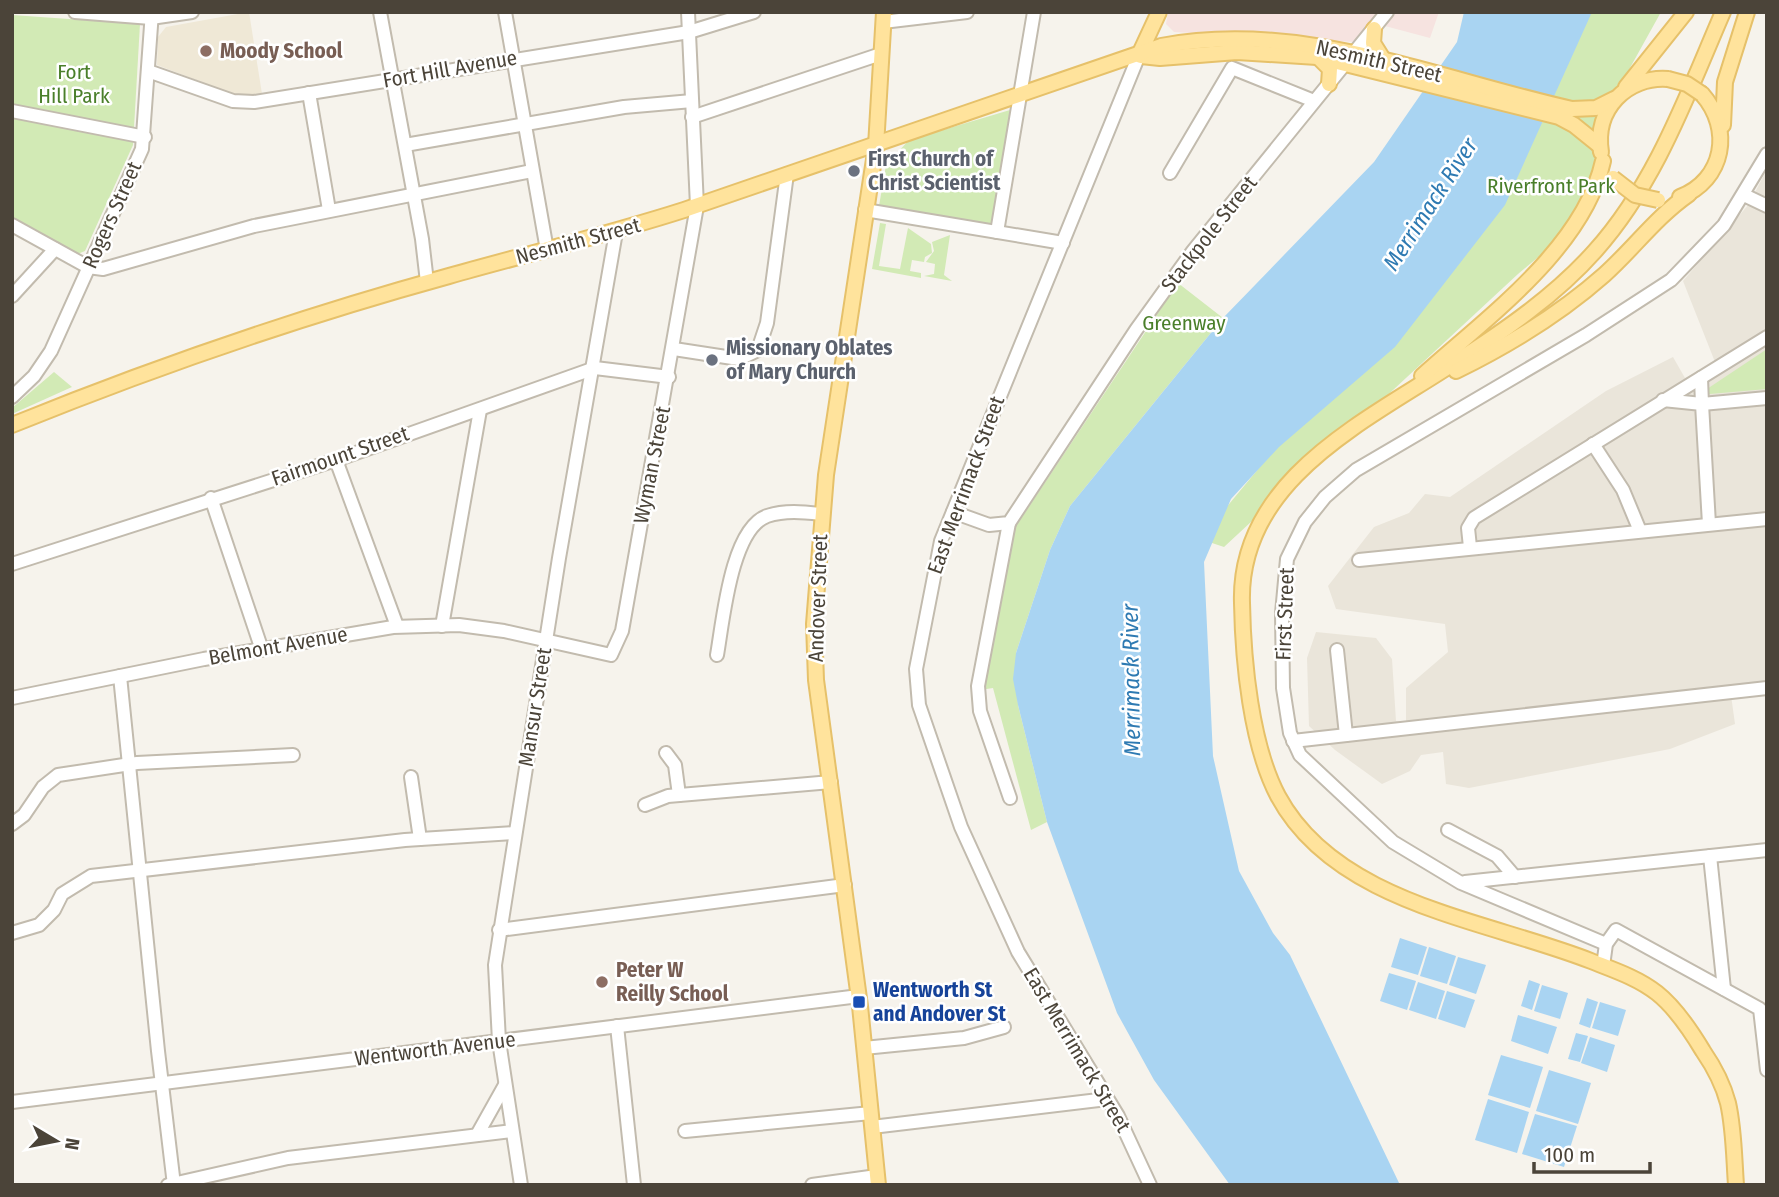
<svg xmlns="http://www.w3.org/2000/svg" width="1779" height="1197" viewBox="0 0 1779 1197" font-family="'Fira Sans Condensed',sans-serif">
	<style>
		.residential { fill: #eae5da }
		.education { fill: #efe8d6 }
		.medical { fill: #f6e3e0 }
		.green { fill: #d2eab5 }
		.water { fill: #a9d4f2 }
		.lines { fill: none; stroke-linecap: round; stroke-linejoin: round }
		.minor-casing { stroke: #c2bbae; stroke-width: 16 }
		.major-casing { stroke: #e6c16a; stroke-width: 18 }
		.minor { stroke: #fff; stroke-width: 12 }
		.major { stroke: #ffe39c; stroke-width: 14 }
		.major-bridge-casing { stroke: #e6c16a; stroke-width: 18; stroke-linecap: butt }
		.major-bridge { stroke: #ffe39c; stroke-width: 14 }
		.education-dot { fill: #8d6e63; stroke: #fff; stroke-width: 2.5 }
		.worship-dot { fill: #6b7280; stroke: #fff; stroke-width: 2.5 }
		.transit-dot { fill: #1a4fb4; stroke: #fff; stroke-width: 2.5 }
		.labels { text-anchor: middle; stroke-width: 5; stroke-linejoin: round; paint-order: stroke }
		.education-label { font-size: 21px; font-weight: bold; fill: #785e54; stroke: #fff; text-anchor: start }
		.street-label { font-size: 21px; fill: #4b4439; stroke: #fff }
		.park-label { font-size: 21px; fill: #4a7f2a; stroke: #fff }
		.worship-label { font-size: 21px; font-weight: bold; fill: #5b616d; stroke: #fff; text-anchor: start }
		.transit-label { font-size: 21px; font-weight: bold; fill: #164399; stroke: #fff; text-anchor: start }
		.water-label { font-size: 23px; font-style: italic; fill: #2e7ab2; stroke: #fff }
	</style>
	<rect width="100%" height="100%" fill="#f6f3ec"/>
	<polygon class="residential" points="1767,169 1767,684 1730,688 1735,724 1670,749 1469,788 1446,784 1443,752 1421,755 1410,771 1382,784 1335,750 1309,726 1307,658 1316,632 1376,638 1392,659 1396,721 1406,723 1406,688 1448,652 1445,624 1336,609 1328,586 1374,527 1409,513 1425,494 1450,497 1606,391 1673,357 1685,378 1715,362 1683,281 1749,204"/>
	<polygon class="education" points="249,12 262,94 241,97 157,65 158,37 166,27"/>
	<polygon class="medical" points="1168,12 1439,12 1430,38 1370,22 1354,42 1174,32 1166,24"/>
	<g class="green">
		<polygon points="1575,12 1661,12 1591,138 1596,166 1574,227 1518,274 1224,547 1203,540 1210,527 1269,456"/>
		<polygon points="12,15 140,24 133,145 85,251 75,255 12,219"/>
		<polygon points="1010,110 992,224 879,206 886,165 909,140"/>
		<polygon points="880,223 886,224 879,266 900,269 908,228 931,244 932,253 925,257 924,262 912,260 910,271 921,273 921,278 872,269"/>
		<polygon points="950,235 944,275 952,281 924,276 934,274 935,264 926,262 934,251 932,242"/>
		<polygon points="1178,283 1223,318 1070,506 1050,550 1016,653 1018,705 1047,822 1031,830 993,688 980,690 1012,532"/>
		<polygon points="1767,349 1767,389 1698,395"/>
		<polygon points="54,372 72,387 12,414 12,408"/>
	</g>
	<g class="water">
		<polygon points="1464,12 1592,12 1505,205 1395,347 1279,447 1231,499 1204,562 1213,756 1239,871 1273,933 1290,955 1400,1185 1230,1185 1154,1080 1117,1013 1047,822 1018,705 1013,679 1016,653 1050,550 1070,506 1223,318 1374,162 1457,42"/>
		<polygon points="1400,938 1427,947 1418,975 1391,967"/>
		<polygon points="1429,947 1456,956 1447,984 1420,976"/>
		<polygon points="1458,957 1486,965 1476,994 1449,985"/>
		<polygon points="1389,973 1416,981 1407,1010 1380,1001"/>
		<polygon points="1529,980 1540,984 1532,1010 1521,1006"/>
		<polygon points="1418,982 1445,991 1436,1019 1409,1010"/>
		<polygon points="1542,985 1568,993 1560,1019 1534,1011"/>
		<polygon points="1447,991 1475,1000 1465,1028 1438,1019"/>
		<polygon points="1587,998 1598,1002 1590,1028 1579,1024"/>
		<polygon points="1600,1002 1626,1010 1618,1036 1592,1028"/>
		<polygon points="1518,1015 1557,1027 1548,1054 1511,1041"/>
		<polygon points="1576,1033 1588,1036 1580,1062 1568,1059"/>
		<polygon points="1590,1037 1615,1045 1607,1072 1581,1063"/>
		<polygon points="1501,1055 1543,1067 1530,1108 1488,1095"/>
		<polygon points="1549,1070 1591,1083 1578,1124 1536,1111"/>
		<polygon points="1488,1099 1529,1112 1517,1153 1475,1140"/>
		<polygon points="1535,1114 1577,1126 1564,1167 1522,1154"/>
	</g>
	<g class="lines">
		<defs>
			<g id="minor">
				<polyline points="75,12 151,18 192,12"/>
				<polyline points="380,12 422,239 427,282"/>
				<polyline points="505,12 547,250"/>
				<polyline points="883,22 967,12"/>
				<polyline points="1139,55 941,541 916,669 919,705 961,827 1018,952 1118,1116 1150,1185"/>
				<polyline points="148,71 233,101 254,102 689,32 754,12"/>
				<polyline points="309,93 329,210"/>
				<polyline points="12,111 145,137"/>
				<polyline points="692,117 881,54"/>
				<polyline points="405,145 624,107 692,101"/>
				<polyline points="1170,173 1232,68 1314,101"/>
				<polyline points="1744,195 1767,206"/>
				<polyline points="865,210 1063,243"/>
				<polyline points="12,225 88,267 103,269 254,226 532,171"/>
				<polyline points="997,232 1034,12"/>
				<polyline points="12,296 55,249"/>
				<polyline points="674,349 739,359 758,350 767,323 787,174"/>
				<polyline points="1701,378 1702,404 1767,398"/>
				<polyline points="12,397 34,376 51,351 142,149 152,12"/>
				<polyline points="1663,400 1702,404 1709,524"/>
				<polyline points="1593,444 1623,490 1640,531"/>
				<polyline points="336,460 397,626"/>
				<polyline points="211,498 262,650"/>
				<polyline points="953,512 989,525 1009,523 1136,330 1193,251 1387,12"/>
				<polyline points="1009,523 978,686 980,711 1010,798"/>
				<polyline points="1470,547 1468,528 1474,518 1767,337"/>
				<polyline points="1359,560 1767,519"/>
				<polyline points="12,564 336,460 595,368 669,377"/>
				<polyline points="442,626 480,410"/>
				<polyline points="1337,650 1346,735"/>
				<path d="M 717,655 C 723,621 731,529 767,516 C 785,510 803,512 821,514"/>
				<polyline points="120,676 158,1051 174,1185"/>
				<polyline points="12,698 204,659 393,627 459,625 504,631 611,655 622,631 697,206 688,12"/>
				<polyline points="1293,741 1767,688"/>
				<polyline points="666,753 675,765 679,795"/>
				<polyline points="411,777 420,839"/>
				<polyline points="645,805 668,796 831,782"/>
				<polyline points="12,824 24,815 43,787 58,775 137,763 293,755"/>
				<polyline points="1448,830 1497,856 1515,877"/>
				<polyline points="1710,856 1724,989"/>
				<polyline points="1465,882 1767,850"/>
				<polyline points="499,930 845,885"/>
				<polyline points="12,933 39,925 54,910 62,894 91,876 405,840 515,833"/>
				<polyline points="1606,944 1461,883 1393,842 1300,755 1290,733 1283,688 1282,613 1287,559 1305,522 1325,497 1356,470 1586,335 1671,280 1724,225 1767,154"/>
				<polyline points="1603,966 1606,944 1616,930 1760,1009 1767,1070"/>
				<polyline points="617,1026 634,1185"/>
				<polyline points="864,1048 964,1038 1004,1027"/>
				<polyline points="12,1102 859,996"/>
				<polyline points="872,1127 1107,1099"/>
				<polyline points="685,1131 871,1113"/>
				<polyline points="477,1135 505,1085"/>
				<polyline points="168,1185 288,1158 512,1131"/>
				<polyline points="521,1185 499,1041 495,965 559,558 616,232"/>
				<polyline points="812,1185 877,1176"/>
			</g>
			<g id="major">
				<path d="M 1723,12 C 1687,95 1656,183 1595,251 C 1556,295 1504,331 1454,363 C 1366,421 1238,480 1242,603 C 1243,661 1251,745 1278,796 C 1336,904 1487,920 1591,961 C 1614,970 1638,978 1657,993 C 1676,1008 1691,1031 1703,1051 C 1714,1067 1723,1084 1728,1103 C 1734,1129 1734,1158 1736,1185"/>
				<polyline points="1374,29 1373,43 1383,59"/>
				<polyline points="1139,55 1159,12"/>
				<polyline points="1141,56 1160,58 1237,52 1317,57 1559,117 1574,125 1600,146"/>
				<polyline points="1319,58 1330,69 1329,84"/>
				<polyline points="1626,87 1686,12"/>
				<polyline points="1723,125 1725,82 1747,12"/>
				<path d="M 1601,152 C 1594,109 1627,76 1668,79"/>
				<path d="M 1680,197 C 1724,180 1733,129 1702,94"/>
				<path d="M 1456,371 C 1509,345 1560,314 1604,275 C 1634,248 1656,217 1689,194"/>
				<path d="M 1422,376 C 1486,318 1584,248 1603,161"/>
				<path d="M 12,425 C 155,367 300,317 449,276 C 527,254 606,235 684,210 L 1161,46 C 1302,19 1437,79 1572,109 L 1596,108 L 1614,99"/>
				<polyline points="878,1185 860,1006 816,680 814,624 826,475 876,146 884,12"/>
			</g>
		</defs>
		<use href="#minor" class="minor-casing"/>
		<use href="#major" class="major-casing"/>
		<use href="#minor" class="minor"/>
		<use href="#major" class="major"/>
		<defs>
			<g id="major-bridge">
				<polyline points="1668,79 1687,84 1702,94"/>
				<polyline points="1613,178 1635,195 1658,200"/>
			</g>
		</defs>
		<use href="#major-bridge" class="major-bridge-casing"/>
		<use href="#major-bridge" class="major-bridge"/>
	</g>
	<g class="education-dot">
		<circle cx="206" cy="51" r="7"/>
		<circle cx="602" cy="982" r="7"/>
	</g>
	<g class="worship-dot">
		<circle cx="854" cy="171" r="7"/>
		<circle cx="712" cy="360" r="7"/>
	</g>
	<rect class="transit-dot" x="852" y="995" width="14" height="14" rx="3.5"/>
	<g class="labels">
		<g class="education-label">
			<text x="220" y="58">Moody School</text>
			<text x="616" y="977">Peter W<tspan x="616" dy="24">Reilly School</tspan></text>
		</g>
		<g class="street-label">
			<text transform="translate(1379 61) rotate(13)" y="7">Nesmith Street</text>
			<text transform="translate(450 69) rotate(-10)" y="7">Fort Hill Avenue</text>
			<text transform="translate(112 215) rotate(-66)" y="7">Rogers Street</text>
			<text transform="translate(1209 234) rotate(-52)" y="7">Stackpole Street</text>
			<text transform="translate(578 241) rotate(-15)" y="7">Nesmith Street</text>
			<text transform="translate(340 456) rotate(-19)" y="7">Fairmount Street</text>
			<text transform="translate(652 465) rotate(-79)" y="7">Wyman Street</text>
			<text transform="translate(966 485) rotate(-70)" y="7">East Merrimack Street</text>
			<text transform="translate(818 598) rotate(-88)" y="7">Andover Street</text>
			<text transform="translate(1285 614) rotate(-88)" y="7">First Street</text>
			<text transform="translate(278 646) rotate(-10)" y="7">Belmont Avenue</text>
			<text transform="translate(535 707) rotate(-81)" y="7">Mansur Street</text>
			<text transform="translate(435 1049) rotate(-7)" y="7">Wentworth Avenue</text>
			<text transform="translate(1077 1050) rotate(59)" y="7">East Merrimack Street</text>
		</g>
		<g class="park-label">
			<text x="74" y="79">Fort<tspan x="74" dy="24">Hill Park</tspan></text>
			<text x="1551" y="193">Riverfront Park</text>
			<text x="1184" y="330">Greenway</text>
		</g>
		<g class="worship-label">
			<text x="868" y="166">First Church of<tspan x="868" dy="24">Christ Scientist</tspan></text>
			<text x="726" y="355">Missionary Oblates<tspan x="726" dy="24">of Mary Church</tspan></text>
		</g>
		<g class="transit-label">
			<text x="873" y="997">Wentworth St<tspan x="873" dy="24">and Andover St</tspan></text>
		</g>
		<g class="water-label">
			<text transform="translate(1430 204) rotate(-57)" y="8">Merrimack River</text>
			<text transform="translate(1131 680) rotate(-91)" y="8">Merrimack River</text>
		</g>
	</g>
	<rect width="1779" height="1197" fill="none" stroke="#4b4439" stroke-width="28"/>
	<g transform="translate(56 1141) rotate(100)" stroke="#ffffff" stroke-width="5" paint-order="stroke">
	<path d="M0-5L12 26L0 18L-12 26Z" fill="#4b4439"/>
	<text y="-10" font-size="19" font-weight="bold" text-anchor="middle" fill="#4b4439">N</text>
	</g>
	<path d="M1534 1162v10h116v-10" fill="none" stroke="#4b4439" stroke-width="3.5"/>
	<text x="1544" y="1162" font-size="21" fill="#4b4439" stroke="#ffffff" stroke-width="5" paint-order="stroke">100 m</text>
</svg>
